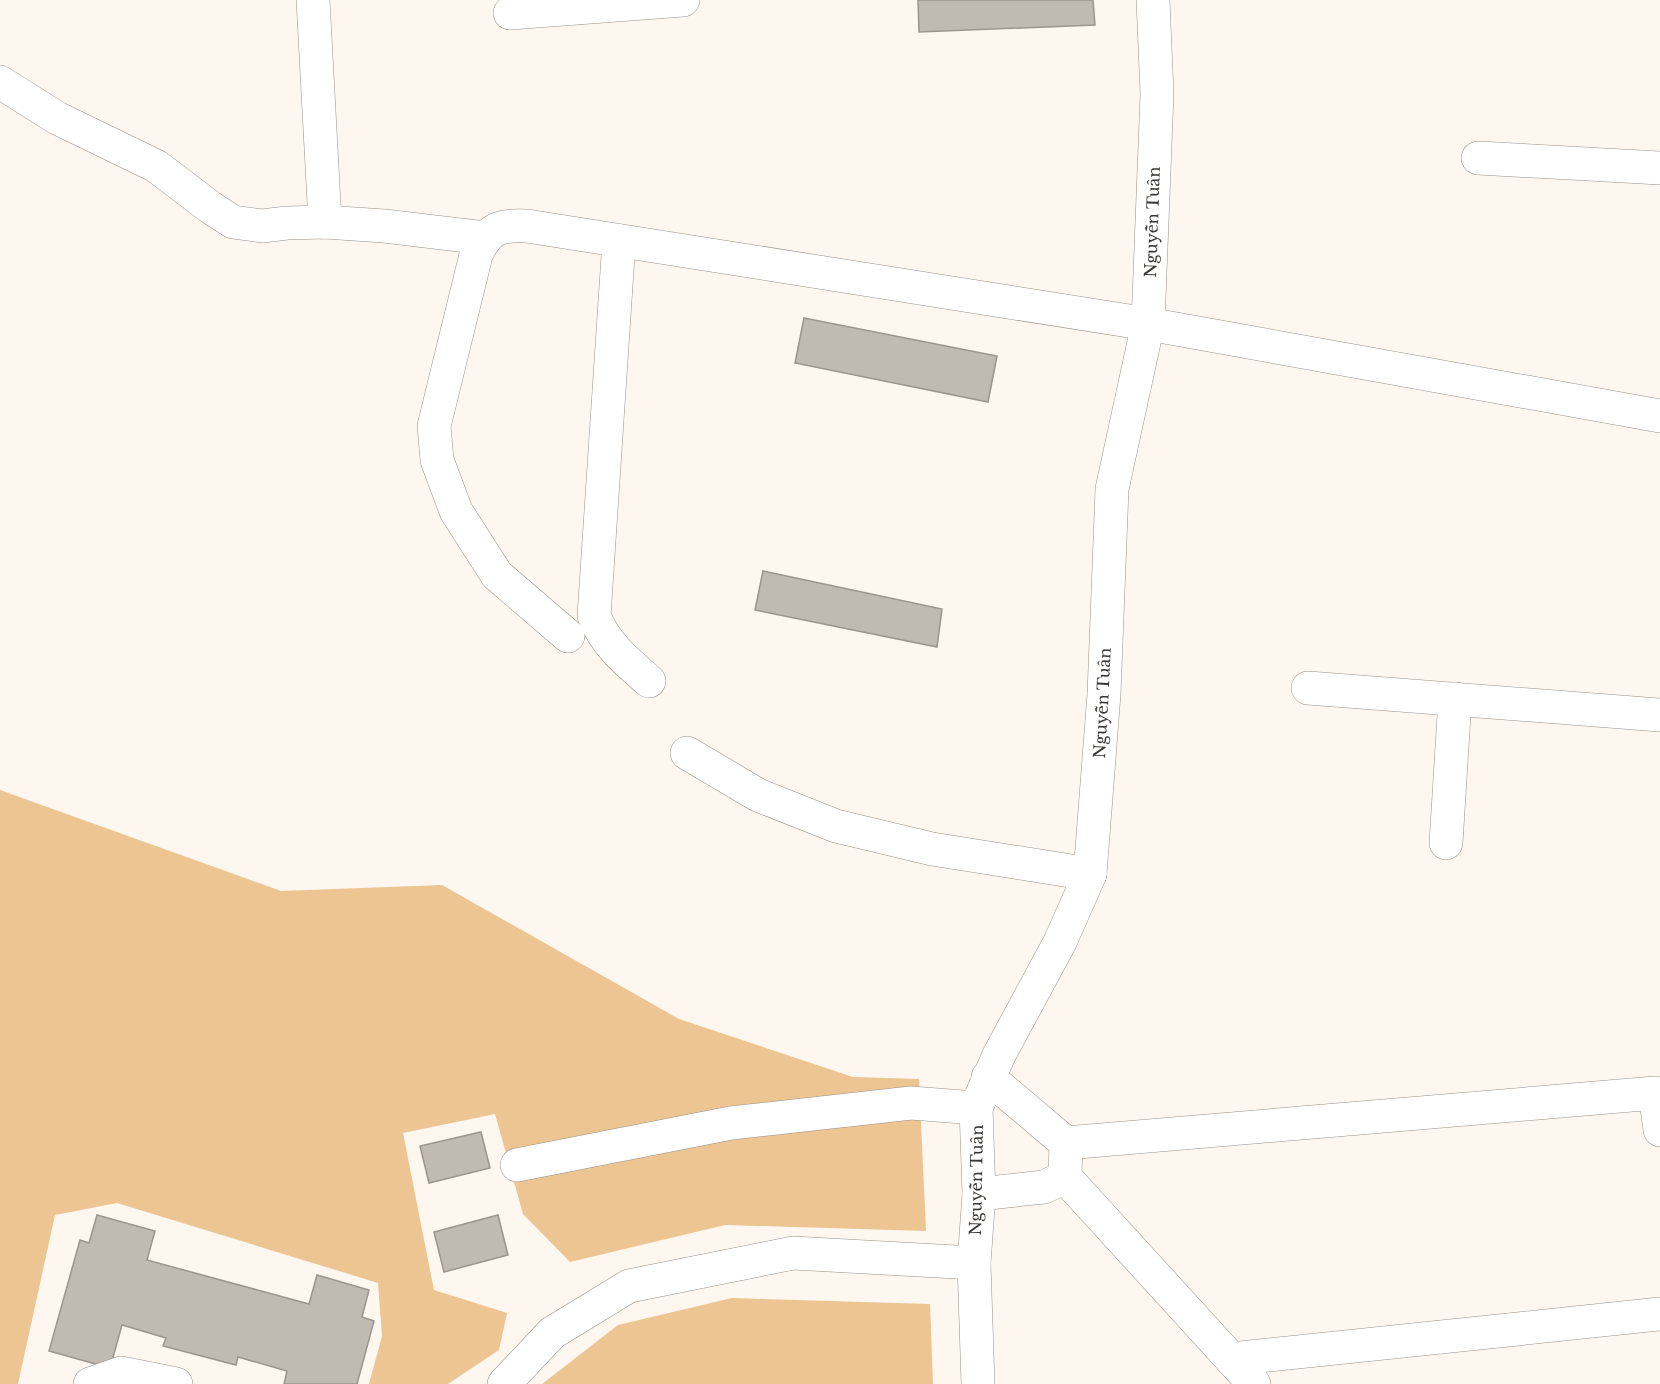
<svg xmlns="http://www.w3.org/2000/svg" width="1660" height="1384" viewBox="0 0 1660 1384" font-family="'Libre Baskerville',serif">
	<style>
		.green { fill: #edc593 }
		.building { fill: #c1bab3; stroke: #9b958e; stroke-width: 1.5 }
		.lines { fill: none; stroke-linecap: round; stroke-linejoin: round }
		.minor-casing { stroke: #97918a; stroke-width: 34 }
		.minor { stroke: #fff; stroke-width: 33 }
		.labels { text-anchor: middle; stroke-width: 5; stroke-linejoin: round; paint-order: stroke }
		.street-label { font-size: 16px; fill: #3a3734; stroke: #fff }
	</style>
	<rect width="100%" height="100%" fill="#fef7ef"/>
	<g class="green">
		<polygon points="0,790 281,891 442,885 679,1019 853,1077 919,1079 926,1231 725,1225 570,1262 523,1214 495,1114 403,1133 434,1290 507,1313 499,1350 448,1384 369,1384 382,1336 378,1283 117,1203 55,1215 18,1384 0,1384"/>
		<polygon points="732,1298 930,1304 933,1384 542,1384 618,1325"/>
	</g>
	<g class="building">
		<polygon points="918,0 1093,0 1095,25 919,32"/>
		<polygon points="804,318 997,356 988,402 795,363"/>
		<polygon points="763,571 942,609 937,647 755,610"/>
		<polygon points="481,1132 490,1168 429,1183 420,1146"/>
		<polygon points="97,1215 155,1231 147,1260 309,1304 317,1275 369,1290 362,1317 374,1321 357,1384 284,1384 287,1371 238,1357 236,1365 163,1346 166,1338 122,1325 110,1368 49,1351 80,1240 89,1243"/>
		<polygon points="498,1215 508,1255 444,1272 434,1232"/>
	</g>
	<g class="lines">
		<defs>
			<g id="minor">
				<polyline points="313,0 325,222"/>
				<polyline points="510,13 683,0"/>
				<polyline points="0,82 57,118 156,166 210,207 233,222 262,226 287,223 325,222 384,226 485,238"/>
				<polyline points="1478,158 1660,168"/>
				<path d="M 619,241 L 594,616 C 606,645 626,661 649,681"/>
				<path d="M 568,636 L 497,575 L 456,511 L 437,460 L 434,426 L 476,255 C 489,228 498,225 527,226 L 1148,324 L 1660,416"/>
				<polyline points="1308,688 1660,715"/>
				<polyline points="687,753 758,795 836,826 932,849 1090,874"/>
				<polyline points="1446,843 1455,699"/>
				<polyline points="988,1077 1066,1143 1065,1177 1254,1384"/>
				<polyline points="1066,1143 1655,1093 1660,1130"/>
				<polyline points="517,1165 731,1123 911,1103 976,1108"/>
				<polyline points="979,1194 1044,1187 1065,1177"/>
				<polyline points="1231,1359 1660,1314"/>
				<polyline points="90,1384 121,1373 176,1384"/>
				<polyline points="504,1384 552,1333 629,1286 793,1253 974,1263"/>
				<polyline points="978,1384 974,1263 979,1194 976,1108 999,1055 1060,942 1090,874 1104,694 1112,489 1148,324 1157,94 1153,0"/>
			</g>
		</defs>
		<use href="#minor" class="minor-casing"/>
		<use href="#minor" class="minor"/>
	</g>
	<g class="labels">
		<g class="street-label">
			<text transform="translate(1152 222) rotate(-88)" y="6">Nguyễn Tuân</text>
			<text transform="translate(1102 703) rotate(-87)" y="6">Nguyễn Tuân</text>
			<text transform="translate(976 1180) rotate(-89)" y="6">Nguyễn Tuân</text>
		</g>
	</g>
</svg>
